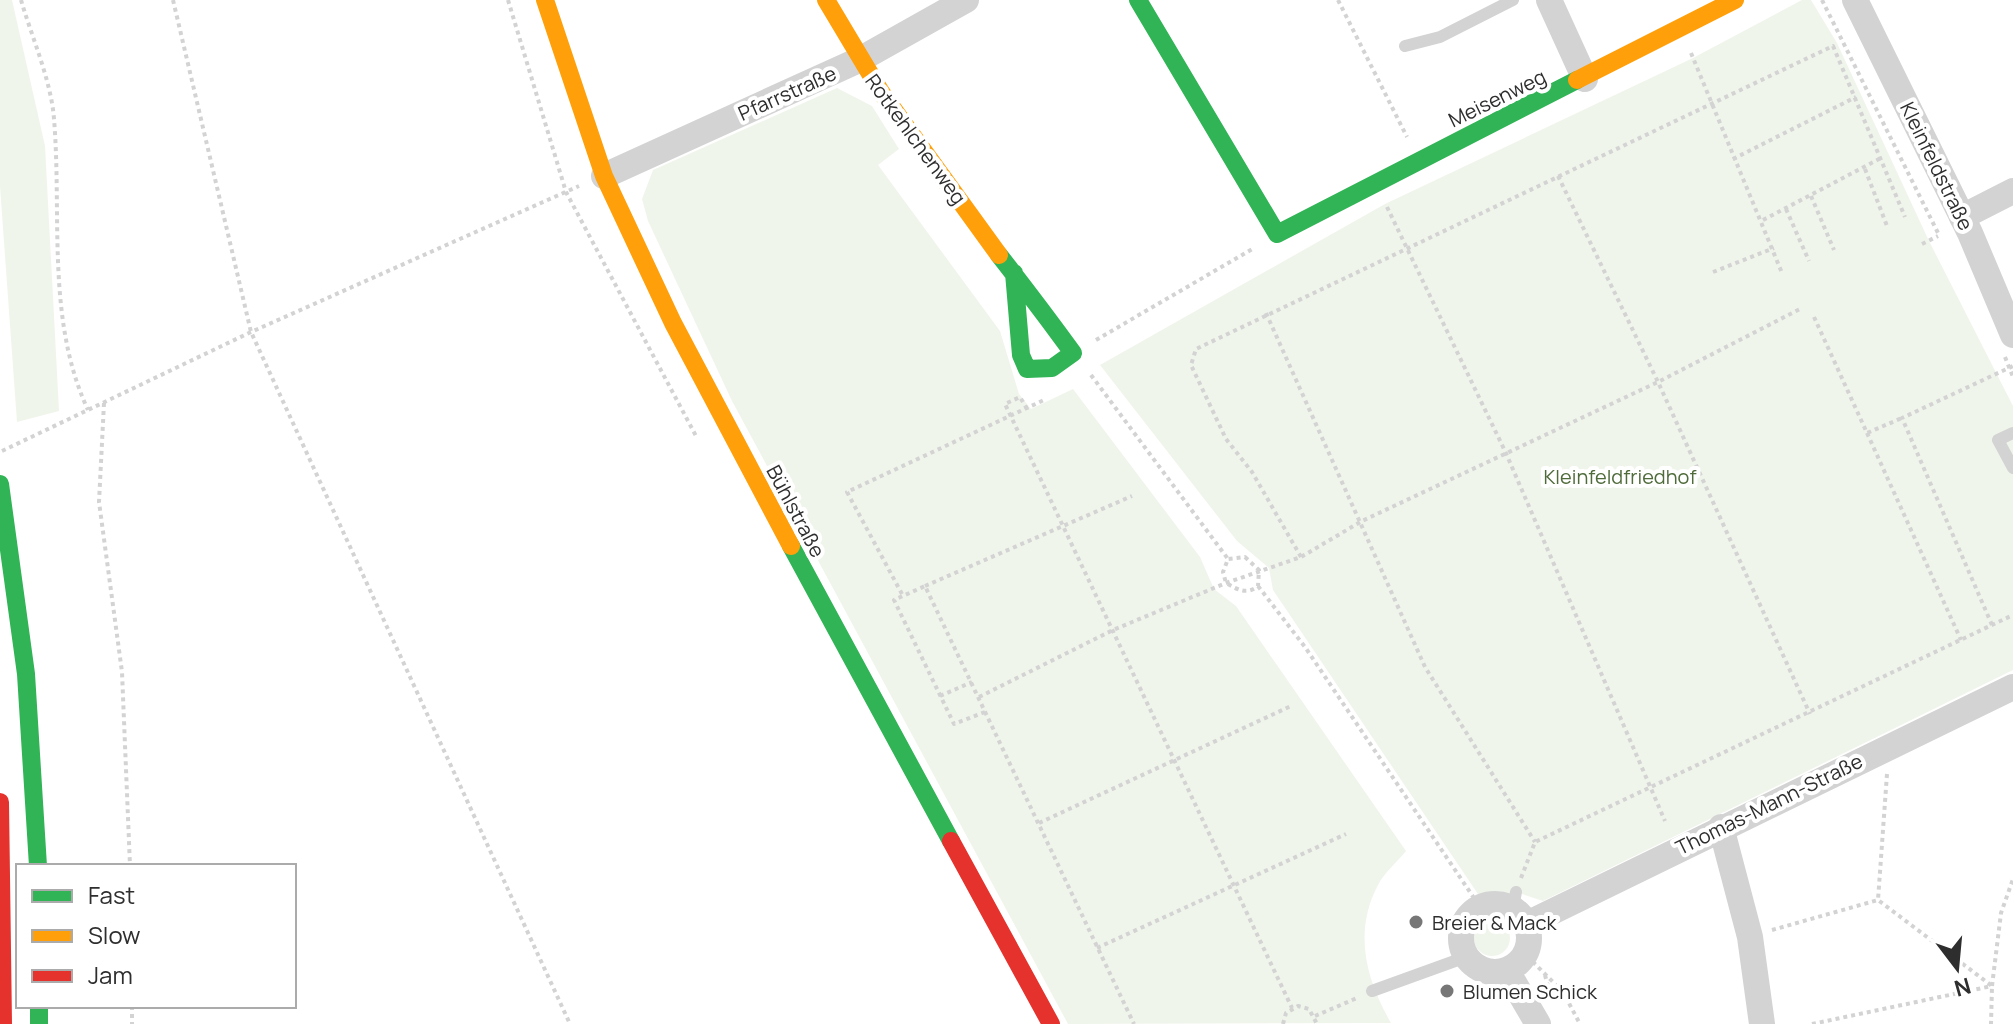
<svg xmlns="http://www.w3.org/2000/svg" width="2013" height="1024" viewBox="0 0 2013 1024" font-family="Manrope,sans-serif">
  <style>
    .green { fill: #f0f5eb }
    .lines { fill: none; stroke-linecap: round; stroke-linejoin: round }
    .path { stroke: #d3d3d3; stroke-width: 4; stroke-dasharray: 4 4; stroke-linecap: butt }
    .lane { stroke: #d3d3d3; stroke-width: 12 }
    .street { stroke: #d3d3d3; stroke-width: 26 }
    .fast { stroke: #30b455; stroke-width: 18 }
    .slow { stroke: #ff9f0a; stroke-width: 18 }
    .jam { stroke: #e5322d; stroke-width: 18 }
    .poi-dot { fill: #777; stroke: #fff; stroke-width: 3 }
    .labels { text-anchor: middle; dominant-baseline: central; stroke-width: 8; stroke-linejoin: round; paint-order: stroke }
    .street-label { font-size: 20px; fill: #2e2e2e; stroke: #fff }
    .park-label { font-size: 20px; fill: #4f6b3a; stroke: #fff }
    .poi-label { font-size: 20px; fill: #2e2e2e; stroke: #fff; text-anchor: start }
  </style>
  <rect width="100%" height="100%" fill="#fff"/>
  <!-- green -->
  <g class="green">
    <path d="M0 0H12L45 146 59 411 17 422 0 186Z"/>
    <path d="M1802 0H1811L1837 43 1929 241 2013 406V670L1543 901 1516 892 1482 900 1273 590 1269 568 1237 541 1100 365 1385 204 1693 58Z"/>
    <path d="M837 88 872 106 899 149 878 165 1000 331 1019 394 1031 409 1073 389 1200 557 1214 589 1236 606 1406 851C1397 862 1384 873 1378 885 1353 932 1366 980 1391 1023L1068 1024 732 401 648 221 642 199 653 170Z"/>
    <circle cx="1492" cy="938" r="18"/>
  </g>
  <g class="lines">
    <!-- path -->
    <g class="path">
      <path d="M21 0C32 38 51 80 54 119 62 216 46 320 88 410"/>
      <path d="M173 0 251 332 570 1024"/>
      <path d="M508 0 566 192 696 436"/>
      <path d="M1338 0 1407 137"/>
      <path d="M1822 0 1939 235"/>
      <path d="M1691 53 1782 273"/>
      <path d="M1733 159 1856 97"/>
      <path d="M1865 169 1887 226"/>
      <path d="M1558 176 1658 382 1810 714"/>
      <path d="M1811 196 1834 250"/>
      <path d="M1387 207 1505 451 1665 821"/>
      <path d="M1786 209 1809 261"/>
      <path d="M1763 220 1881 158"/>
      <path d="M1922 244 1938 236"/>
      <path d="M1713 272 1774 248"/>
      <path d="M1266 313 1425 667 1535 842"/>
      <path d="M1814 317 1867 433 1902 418"/>
      <path d="M1096 340 1254 248"/>
      <path d="M2005 357 2013 377"/>
      <path d="M1091 375 1228 559"/>
      <path d="M104 403 99 502 122 672 130 866"/>
      <path d="M1027 409 1020 397 1005 404 1292 1008"/>
      <path d="M1867 433 1961 640"/>
      <path d="M2 451 251 332 579 186"/>
      <path d="M1245 557 1259 570 1258 586C1247 595 1238 590 1226 583L1223 572 1228 559Z"/>
      <path d="M1301 557 1252 472 1226 439 1191 365 1196 349 1833 46 1905 217"/>
      <path d="M925 586 1132 496"/>
      <path d="M1258 586 1305 647 1480 907"/>
      <path d="M902 594 847 492 1044 400"/>
      <path d="M1992 625 1902 418 2013 366"/>
      <path d="M940 696 972 682"/>
      <path d="M979 697 1113 630 1226 583 1301 557 1362 521 1658 382 1800 309"/>
      <path d="M985 712 954 724 894 600 925 586 1134 1024"/>
      <path d="M1887 774 1878 900 1992 986 1991 1024"/>
      <path d="M1039 823 1291 706"/>
      <path d="M1521 878 1535 842 2013 615"/>
      <path d="M1772 930 1878 900"/>
      <path d="M1097 948 1346 834"/>
      <path d="M1527 956 1563 992 1580 1024"/>
      <path d="M1545 975 1550 994"/>
      <path d="M132 1006V1024"/>
      <path d="M1315 1016 1357 998"/>
      <path d="M1283 1024 1286 1013 1298 1006 1309 1009 1317 1024"/>
      <path d="M1812 1024 1992 986 2001 913 2013 879"/>
    </g>
    <!-- lane -->
    <g class="lane">
      <path d="M1405 46 1440 37 1513 0"/>
      <path d="M2013 433 1998 440 2013 468"/>
      <path d="M1513 908 1516 892"/>
      <path d="M1372 991 1466 957"/>
    </g>
    <!-- street -->
    <g class="street">
      <path d="M1549 0 1585 79"/>
      <path d="M1855 0 1970 233 2013 335"/>
      <path d="M604 176 859 60 966 0"/>
      <path d="M1962 217 2013 191"/>
      <path d="M1721 827 1750 937 1762 1024"/>
      <circle cx="1495" cy="938" r="34"/>
      <path d="M1527 924 2013 687"/>
      <path d="M1507 971 1538 1024"/>
    </g>
    <!-- fast -->
    <g class="fast">
      <path d="M1138 0 1277 234 1577 80"/>
      <path d="M999 255C1024 287 1049 320 1073 353L1052 368 1027 369 1021 355 1014 273"/>
      <path d="M0 484 26 674 38 866"/>
      <path d="M791 546 951 841"/>
      <path d="M39 1006V1024"/>
    </g>
    <!-- slow -->
    <g class="slow">
      <path d="M545 0 604 176 673 323 791 546"/>
      <path d="M826 0 881 92 999 255"/>
      <path d="M1577 80 1735 0"/>
    </g>
    <!-- jam -->
    <g class="jam">
      <path d="M0 802 3 1024"/>
      <path d="M951 841 1051 1024"/>
    </g>
  </g>
  <!-- markers -->
  <g class="poi-dot">
    <circle cx="1416" cy="922" r="8"/>
    <circle cx="1447" cy="991" r="8"/>
  </g>
  <g class="labels">
    <!-- street labels -->
    <g class="street-label">
      <text transform="translate(787 93) rotate(-24)">Pfarrstraße</text>
      <text transform="translate(1497 98) rotate(-26)">Meisenweg</text>
      <text transform="translate(916 139) rotate(54)">Rotkehlchenweg</text>
      <text transform="translate(1937 166) rotate(64)">Kleinfeldstraße</text>
      <text transform="translate(796 511) rotate(62)">Bühlstraße</text>
      <text transform="translate(1769 804) rotate(-26)">Thomas-Mann-Straße</text>
    </g>
    <!-- park labels -->
    <g class="park-label">
      <text x="1620" y="476">Kleinfeldfriedhof</text>
    </g>
    <!-- poi labels -->
    <g class="poi-label">
      <text x="1432" y="922">Breier &amp; Mack</text>
      <text x="1463" y="991">Blumen Schick</text>
    </g>
  </g>
  <!-- legend -->
  <rect x="16" y="864" width="280" height="144" fill="#ffffff" stroke="#ababab" stroke-width="2"/>
  <rect x="32" y="890" width="40" height="12" fill="#30b455" stroke="#ababab" stroke-width="2"/>
  <text x="88" y="904" font-size="24" fill="#2e2e2e">Fast</text>
  <rect x="32" y="930" width="40" height="12" fill="#ff9f0a" stroke="#ababab" stroke-width="2"/>
  <text x="88" y="944" font-size="24" fill="#2e2e2e">Slow</text>
  <rect x="32" y="970" width="40" height="12" fill="#e5322d" stroke="#ababab" stroke-width="2"/>
  <text x="88" y="984" font-size="24" fill="#2e2e2e">Jam</text>
  <!-- north arrow -->
  <g transform="translate(1957 968) rotate(164)" stroke="#ffffff" stroke-width="6" paint-order="stroke">
  <path d="M0-6L14 30L0 20L-14 30Z" fill="#2e2e2e"/>
  <text y="-12" font-size="22" font-weight="bold" text-anchor="middle" fill="#2e2e2e">N</text>
  </g>
</svg>
